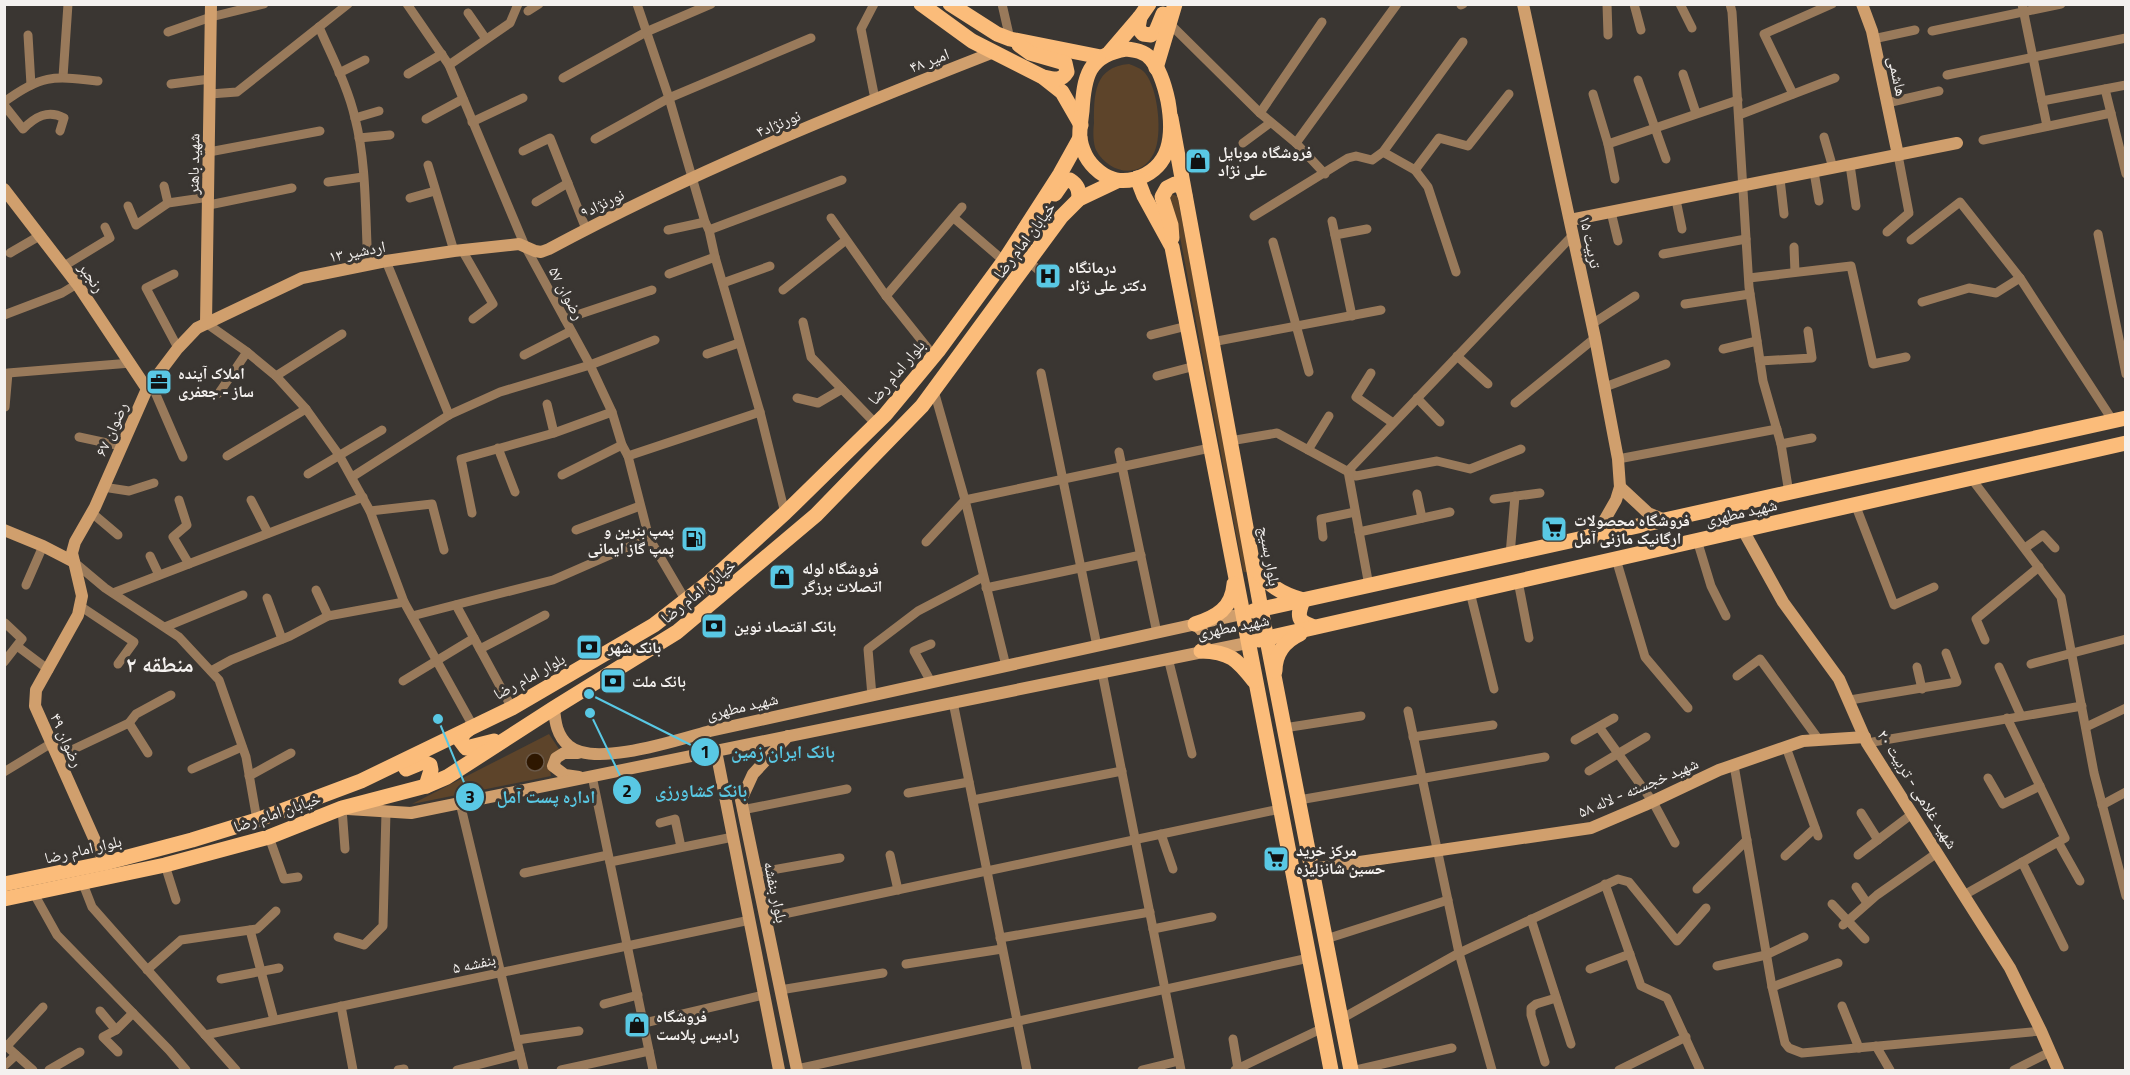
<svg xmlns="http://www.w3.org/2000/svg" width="2130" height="1075" viewBox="0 0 2130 1075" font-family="'Titillium Web','Noto Naskh Arabic',sans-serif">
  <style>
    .green { fill: #5d442a }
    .water { fill: #2e1700; stroke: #695848; stroke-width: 1.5 }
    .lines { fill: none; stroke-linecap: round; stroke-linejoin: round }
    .street { stroke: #997a5b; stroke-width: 9 }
    .secondary { stroke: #d09f6d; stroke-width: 12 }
    .primary { stroke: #fbbc7a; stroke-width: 15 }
    .labels { text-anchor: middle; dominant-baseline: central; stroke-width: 6; stroke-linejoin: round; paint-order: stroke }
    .street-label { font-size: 16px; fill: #f4f1ef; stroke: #3a3632 }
    .poi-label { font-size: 16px; font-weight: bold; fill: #f4f1ef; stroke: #3a3632; text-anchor: start }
    .district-label { font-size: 22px; font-weight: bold; fill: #f4f1ef; stroke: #3a3632 }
    .leader { fill: none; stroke: #59c8e4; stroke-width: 2 }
    .callout-dot { fill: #59c8e4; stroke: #3a3632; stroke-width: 2 }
    .mark-label { font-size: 18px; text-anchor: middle; font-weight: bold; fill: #111 }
    .callout-label { font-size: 18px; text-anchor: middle; font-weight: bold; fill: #59c8e4; stroke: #3a3632; stroke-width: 6; stroke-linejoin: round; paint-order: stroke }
  </style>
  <rect width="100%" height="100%" fill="#3a3632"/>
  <!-- green -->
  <g class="green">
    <path d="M1129 64C1134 66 1141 68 1145 73 1158 88 1163 135 1154 153 1141 180 1109 174 1096 150 1093 143 1093 131 1094 123 1094 94 1094 67 1129 64Z"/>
    <path d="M1171 194 1177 196 1178 199 1249 572H1244L1243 570 1178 226 1168 200Z"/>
    <path d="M549 734 561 752 549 765 551 776 412 804Z"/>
  </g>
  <!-- water -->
  <circle class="water" cx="535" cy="762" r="9"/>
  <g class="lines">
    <!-- street -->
    <g class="street">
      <path d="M407 4 449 65 525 246 590 365 612 412 622 445 628 456 649 538 686 601"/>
      <path d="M637 4 669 98 705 222 709 230 715 257 760 412 785 513"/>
      <path d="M874 4 861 29 875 99"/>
      <path d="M1002 4 1010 39"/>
      <path d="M1607 4 1608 35"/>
      <path d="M1634 4 1641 30"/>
      <path d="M1680 4 1692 28"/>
      <path d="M1730 4 1732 12 1749 287 1763 381 1781 444 1789 493"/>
      <path d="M2022 4 2047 126"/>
      <path d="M1461 5 1463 4"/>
      <path d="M528 11 539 4"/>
      <path d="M468 13 486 39"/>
      <path d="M1169 23 1260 113 1296 143 1325 174"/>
      <path d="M319 27C332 57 348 87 355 118 367 165 365 217 368 265"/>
      <path d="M1932 31 2061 4"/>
      <path d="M168 32 211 17 264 4"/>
      <path d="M28 35 31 85"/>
      <path d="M1873 39 1915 30"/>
      <path d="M449 65 510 23 518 4"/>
      <path d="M339 73 365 60"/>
      <path d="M408 74 442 54"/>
      <path d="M1683 74 1696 113"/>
      <path d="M1947 75 2126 38"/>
      <path d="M63 77 68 4"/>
      <path d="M563 78 646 32 711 4"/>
      <path d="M1638 80 1666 159"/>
      <path d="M171 84 210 79"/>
      <path d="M2105 89 2126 174"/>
      <path d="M210 94 237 92 348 4"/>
      <path d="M1593 94 1608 144 1615 179"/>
      <path d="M1793 94 1764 34 1832 4"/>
      <path d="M2042 101 2126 85"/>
      <path d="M4 102C42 74 53 76 98 81"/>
      <path d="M1887 103 1939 91"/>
      <path d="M4 105 23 129C35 117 48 109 64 118L60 131"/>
      <path d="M1260 113 1322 22"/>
      <path d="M1739 115 1835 78"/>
      <path d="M355 118 379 111"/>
      <path d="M426 119 463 99"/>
      <path d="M472 122 523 98"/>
      <path d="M1824 137 1833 168"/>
      <path d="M359 138 390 135"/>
      <path d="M595 139 669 98 811 38"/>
      <path d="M1983 140 2111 113"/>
      <path d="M1243 143 1270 123"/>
      <path d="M1296 143 1397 4"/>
      <path d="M1608 144 1738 100"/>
      <path d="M523 151 550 138 586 229"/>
      <path d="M209 152 320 131"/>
      <path d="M1383 152 1415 170 1439 138 1468 146 1509 94"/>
      <path d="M428 165 454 251"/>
      <path d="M1850 165 1856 206"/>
      <path d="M1415 170 1428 187 1456 272"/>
      <path d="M1814 172 1819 201"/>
      <path d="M1780 179 1784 214"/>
      <path d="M328 182 363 177"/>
      <path d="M164 186 168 203"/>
      <path d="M410 198 435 191"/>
      <path d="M1676 200 1682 229"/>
      <path d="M536 202 568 183"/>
      <path d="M209 205 292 188"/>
      <path d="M128 206 136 225 168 203 209 197"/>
      <path d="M1611 212 1618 241"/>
      <path d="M1254 216 1348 158 1356 156 1372 160 1383 152 1463 42"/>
      <path d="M831 218 886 296 934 356"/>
      <path d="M954 218 1004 261"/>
      <path d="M1332 221 1352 316"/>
      <path d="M668 230 705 222"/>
      <path d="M709 230 842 180"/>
      <path d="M1887 232 1909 213 1898 155"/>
      <path d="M2098 234 2126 374"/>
      <path d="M1335 235 1367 229"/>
      <path d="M1911 240 1960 202 2020 278"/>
      <path d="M1273 242 1309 372"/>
      <path d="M1794 247 1795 272"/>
      <path d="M462 250 493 304 473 319"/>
      <path d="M10 253 41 235"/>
      <path d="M1663 254 1746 239"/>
      <path d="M386 261 449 415"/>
      <path d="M1029 262 1042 273"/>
      <path d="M64 266 110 238 105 227"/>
      <path d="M174 274 146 288 178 348"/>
      <path d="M669 274 715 257"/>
      <path d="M1749 278 1851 266 1873 364 1906 357"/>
      <path d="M723 283 770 266"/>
      <path d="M783 290 846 240"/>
      <path d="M886 296 962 207"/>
      <path d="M1922 302 1969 288 1996 293 2020 278 2113 421"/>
      <path d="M1685 304 1750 294"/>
      <path d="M4 315 62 293 77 284"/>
      <path d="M565 319 652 290"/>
      <path d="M803 322 811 357 876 424"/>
      <path d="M206 323 247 352 276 376 306 409 339 455 370 511 404 602 473 726"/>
      <path d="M1592 324 1635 296"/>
      <path d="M1151 335 1187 326"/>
      <path d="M1212 342 1381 310"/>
      <path d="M1723 349 1757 341"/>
      <path d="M707 354 739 343"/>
      <path d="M524 355 571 331"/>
      <path d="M1457 356 1488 384"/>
      <path d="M1760 361 1812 358 1808 331"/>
      <path d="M1041 373 1097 646"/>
      <path d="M1371 373 1356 397 1393 423"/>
      <path d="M276 376 342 334"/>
      <path d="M1157 376 1195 366"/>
      <path d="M151 383 183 457"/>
      <path d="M1605 387 1666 364"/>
      <path d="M934 391 965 500 1006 666"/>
      <path d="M219 393 247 352"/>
      <path d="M797 398 818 403 842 389"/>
      <path d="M1417 398 1440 422"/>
      <path d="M1515 403 1595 338"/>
      <path d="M547 404 554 433"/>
      <path d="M5 407 8 373 131 363"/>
      <path d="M79 437 121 446"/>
      <path d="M1230 441 1277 433 1356 476 1437 461 1470 469 1521 449"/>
      <path d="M1781 444 1812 438"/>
      <path d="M498 448 515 492"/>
      <path d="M1308 450 1329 416"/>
      <path d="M1119 452 1157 633"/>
      <path d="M227 456 306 409"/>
      <path d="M628 456 760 412"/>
      <path d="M1618 459 1777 429"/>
      <path d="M308 474 382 430"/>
      <path d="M562 475 622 445"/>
      <path d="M352 477 449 415 500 392 590 365 655 340"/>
      <path d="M1971 478 2061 597 2094 773 2126 896"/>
      <path d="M103 487 129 491 154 483"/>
      <path d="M1417 494 1422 518"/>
      <path d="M1494 499 1540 493"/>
      <path d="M179 500 187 525 173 537 189 564"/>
      <path d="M251 500 268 533"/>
      <path d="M1855 504 1894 605 1934 587"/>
      <path d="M370 511 432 504 444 550"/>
      <path d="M92 513 118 535"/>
      <path d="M472 513 461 459 554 433 612 412"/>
      <path d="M576 530 640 506"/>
      <path d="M1359 532 1450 512"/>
      <path d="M1323 537 1321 519 1355 512"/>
      <path d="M1697 540 1711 586 1726 616"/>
      <path d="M926 542 965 500 1210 448"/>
      <path d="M2025 548 2043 535 2055 548"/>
      <path d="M1510 555 1515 496"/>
      <path d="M150 556 159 575"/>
      <path d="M1616 559 1645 657 1688 708"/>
      <path d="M74 562 105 588 179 637 219 680 246 757 257 820"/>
      <path d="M1518 581 1529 638"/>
      <path d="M26 585 43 546"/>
      <path d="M1369 586 1348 471 1573 235"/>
      <path d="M986 588 1141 555"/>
      <path d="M316 590 328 616"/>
      <path d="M1470 592 1494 689"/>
      <path d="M113 593 363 497"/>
      <path d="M267 598 282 639"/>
      <path d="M456 605 512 708"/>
      <path d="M80 606 134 642 118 664"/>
      <path d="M412 616 553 580 649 538"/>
      <path d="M165 627 243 595"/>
      <path d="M1985 640 1976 619 2039 567"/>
      <path d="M931 644 914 651 931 682"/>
      <path d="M17 646 49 670"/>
      <path d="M480 649 545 615"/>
      <path d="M1168 658 1192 754"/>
      <path d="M4 662 22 639 5 623"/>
      <path d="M2031 664 2126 639"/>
      <path d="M1917 667 1922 689"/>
      <path d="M1999 667 2021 716"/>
      <path d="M211 671 231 660 290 636 328 616 404 602"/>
      <path d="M1102 672 1181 1070"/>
      <path d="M1737 676 1760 659 1819 740"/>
      <path d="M403 681 474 638"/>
      <path d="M872 696 868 649 918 611 983 577"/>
      <path d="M1850 700 1957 682 1946 653"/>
      <path d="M953 702 1027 1070"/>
      <path d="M1408 711 1459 953 1492 1070"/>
      <path d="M129 723 148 753"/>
      <path d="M1599 727 1653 802 1675 843"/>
      <path d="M2086 727 2126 708"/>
      <path d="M1284 728 1361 716"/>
      <path d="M1413 737 1493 725"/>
      <path d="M1575 740 1614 718"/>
      <path d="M1867 743 2082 706"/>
      <path d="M1786 747 1818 836"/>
      <path d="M57 757 129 723 136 714 171 695"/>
      <path d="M1734 765 1772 987 1785 1043 1789 1048 1802 1053 2041 1031"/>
      <path d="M192 769 242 747"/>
      <path d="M1589 771 1646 737"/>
      <path d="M4 772 50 744"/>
      <path d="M249 776 291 753"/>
      <path d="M592 776 653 1070"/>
      <path d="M1988 778 2003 804 2040 786"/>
      <path d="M908 793 969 782"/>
      <path d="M973 800 1122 771"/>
      <path d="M1299 800 1545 757"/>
      <path d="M460 803 524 1070"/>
      <path d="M2102 805 2126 792"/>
      <path d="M342 808 345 849"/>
      <path d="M742 810 847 789"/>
      <path d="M1861 813 1878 840"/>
      <path d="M660 823 675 819 681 847"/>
      <path d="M1161 834 1173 869"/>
      <path d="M269 837 284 879 298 877"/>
      <path d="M2058 842 2080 881"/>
      <path d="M890 855 898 890"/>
      <path d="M1858 855 1912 814"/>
      <path d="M1785 856 1815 828"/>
      <path d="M610 862 733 837"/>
      <path d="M2022 862 2064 947"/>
      <path d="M165 865 176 900"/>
      <path d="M524 873 608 855"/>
      <path d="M755 873 840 858"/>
      <path d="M83 884 92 907 236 1070"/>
      <path d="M1605 884 1641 986 1667 998 1700 1070"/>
      <path d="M1856 887 1867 903"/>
      <path d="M1697 889 1747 840"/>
      <path d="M33 892 57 935 169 1050 186 1070"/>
      <path d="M1964 895 2065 838 2007 718"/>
      <path d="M1832 904 1865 939"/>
      <path d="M765 918 1280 809"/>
      <path d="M1531 919 1571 1044"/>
      <path d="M1843 925 1877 895 1937 853"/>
      <path d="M1153 929 1212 917"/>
      <path d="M250 930 274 1020"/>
      <path d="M338 937 364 945 383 926 386 812"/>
      <path d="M1000 938 1150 912"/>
      <path d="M1326 939 1448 900"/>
      <path d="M906 964 1002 949"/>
      <path d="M1717 966 1766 955 1804 937"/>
      <path d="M1590 969 1630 954"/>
      <path d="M147 970 181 940 257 929 276 911"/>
      <path d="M221 979 279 968"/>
      <path d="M1772 987 1838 963"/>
      <path d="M780 990 883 973"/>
      <path d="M604 1004 638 995"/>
      <path d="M341 1006 353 1070"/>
      <path d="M1842 1006 1859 1048"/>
      <path d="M100 1011 116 1030 103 1037 118 1052"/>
      <path d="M1341 1019 1459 953 1618 879 1629 882 1677 941 1706 908"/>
      <path d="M644 1023 764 995"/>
      <path d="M116 1030 133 1013"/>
      <path d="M205 1035 750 920"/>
      <path d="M1233 1039 1238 1069"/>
      <path d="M517 1040 579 1031"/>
      <path d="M4 1044 33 1070"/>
      <path d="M7 1046 43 1007"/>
      <path d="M1876 1046 1890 1070"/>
      <path d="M1545 1062 1531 1015V1008L1536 1004 1556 998"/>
      <path d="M4 1066 16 1055"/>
      <path d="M797 1069 1309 958"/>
      <path d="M49 1070 80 1052"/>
      <path d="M398 1070 404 1069"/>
      <path d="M457 1070 520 1054"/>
      <path d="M561 1070 649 1051"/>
      <path d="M1142 1070 1179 1061"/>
      <path d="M1235 1070 1323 1028"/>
      <path d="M1356 1070 1452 1048"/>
      <path d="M1619 1070 1686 1037"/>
      <path d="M2014 1070 2050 1052"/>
    </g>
    <!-- secondary -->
    <g class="secondary">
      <path d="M1523 4 1595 338 1618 459 1620 487 1616 500 1604 521 1587 537"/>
      <path d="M1862 4 1872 31 1898 155"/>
      <path d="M4 189 77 284 147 389"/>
      <path d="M1570 220 1957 143"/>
      <path d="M206 323 211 4"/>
      <path d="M1620 487 1648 513 1665 520"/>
      <path d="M4 530 43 546 74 562"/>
      <path d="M1743 530 1783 602 1839 679 1867 743 2010 968 2041 1031 2058 1070"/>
      <path d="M1195 624C1206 633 1208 639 1201 651"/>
      <path d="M554 708C555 722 557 736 569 746 594 768 680 739 710 731L1242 614"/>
      <path d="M788 736 753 774 741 800 797 1070"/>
      <path d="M716 751 779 1070"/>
      <path d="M578 753H564L556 758 553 766 565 775 579 777"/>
      <path d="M348 809 411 813 1247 643"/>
      <path d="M105 863 35 706 36 690 78 615 82 596 72 553 75 542 95 507 147 389 178 348 197 328 302 278 386 261 454 251 519 244 535 251 541 252 549 249C692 172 843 111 994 52"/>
      <path d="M1312 869 1591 828 1645 805 1719 770 1803 741 1865 737"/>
    </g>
    <!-- primary -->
    <g class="primary">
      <path d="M921 4 972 41 1043 77 1062 92 1081 125"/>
      <path d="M950 4 997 34 1010 39 1101 57"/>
      <path d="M1140 17 1138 28 1143 34 1151 35 1156 31 1163 14"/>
      <path d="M1019 45 1030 53 1065 63 1067 72C1061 82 1053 79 1043 77"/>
      <path d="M1126 49C1135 50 1144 51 1151 59 1160 70 1165 87 1168 101 1174 134 1172 168 1135 179 1123 182 1115 181 1104 175 1090 166 1083 155 1080 139 1079 130 1081 120 1082 111 1084 77 1088 55 1126 49Z"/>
      <path d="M1110 52 1140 17 1149 4"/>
      <path d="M1156 68 1175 4"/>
      <path d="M1171 118 1261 609 1351 1070"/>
      <path d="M1137 178 1144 196 1172 247 1331 1070"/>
      <path d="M1055 194 1064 181 1070 180C1078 185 1079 190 1079 199"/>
      <path d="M1172 238 1171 225 1162 197 1167 188 1175 184 1182 187 1185 196"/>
      <path d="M1254 568C1271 586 1279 593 1303 600 1297 617 1297 621 1314 627"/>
      <path d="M1253 611 2126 418"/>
      <path d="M1195 624C1217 617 1232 608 1234 584"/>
      <path d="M1259 640 2126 443"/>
      <path d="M1201 651C1230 652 1237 659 1254 681"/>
      <path d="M1275 671C1275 654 1285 641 1300 634"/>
      <path d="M469 729 464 733 460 740 466 748 494 741"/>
      <path d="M406 769 423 762 430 765 431 770 426 786"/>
      <path d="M4 884 105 863 192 840 257 820 361 781 512 708 654 625 708 583 785 513 885 415 938 351 1004 261 1060 174 1080 138"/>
      <path d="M4 899 165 865 269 837 342 808 426 786 447 777 554 708 677 632 816 515 922 406 1061 217 1079 199 1117 181"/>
    </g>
  </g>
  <!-- icons -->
  <defs>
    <g id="shop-square" transform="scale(1.35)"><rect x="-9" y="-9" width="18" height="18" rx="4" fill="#59c8e4" stroke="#3a3632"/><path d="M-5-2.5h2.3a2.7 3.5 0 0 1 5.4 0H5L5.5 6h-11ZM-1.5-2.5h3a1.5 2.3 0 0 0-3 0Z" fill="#111"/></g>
    <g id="hospital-square" transform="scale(1.35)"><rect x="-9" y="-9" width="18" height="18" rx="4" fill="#59c8e4" stroke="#3a3632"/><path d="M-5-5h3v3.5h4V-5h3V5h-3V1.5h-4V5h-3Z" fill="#111"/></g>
    <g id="office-square" transform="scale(1.35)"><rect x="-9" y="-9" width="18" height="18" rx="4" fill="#59c8e4" stroke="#3a3632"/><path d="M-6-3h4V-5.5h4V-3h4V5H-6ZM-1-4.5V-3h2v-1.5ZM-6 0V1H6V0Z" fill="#111"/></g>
    <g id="supermarket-square" transform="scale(1.35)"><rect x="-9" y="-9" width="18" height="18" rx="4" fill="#59c8e4" stroke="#3a3632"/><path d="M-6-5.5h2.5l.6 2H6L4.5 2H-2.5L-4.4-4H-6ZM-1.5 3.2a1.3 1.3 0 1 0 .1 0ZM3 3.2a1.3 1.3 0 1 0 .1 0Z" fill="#111"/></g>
    <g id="fuel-square" transform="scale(1.35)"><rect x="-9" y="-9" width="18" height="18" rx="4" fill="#59c8e4" stroke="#3a3632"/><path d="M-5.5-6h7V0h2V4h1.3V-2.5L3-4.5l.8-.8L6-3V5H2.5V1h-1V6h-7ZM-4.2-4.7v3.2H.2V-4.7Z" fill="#111"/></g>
    <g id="bank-square" transform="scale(1.35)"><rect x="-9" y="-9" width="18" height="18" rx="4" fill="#59c8e4" stroke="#3a3632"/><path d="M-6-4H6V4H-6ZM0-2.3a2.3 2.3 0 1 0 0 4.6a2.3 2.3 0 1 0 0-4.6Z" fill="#111"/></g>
  </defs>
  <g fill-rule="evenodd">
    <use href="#shop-square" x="1198" y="161"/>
    <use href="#hospital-square" x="1048" y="276"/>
    <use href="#office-square" x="159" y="382"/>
    <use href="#supermarket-square" x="1554" y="529"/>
    <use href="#fuel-square" x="694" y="539"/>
    <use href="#shop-square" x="782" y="577"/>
    <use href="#bank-square" x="714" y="626"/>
    <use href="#bank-square" x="589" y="647"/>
    <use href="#bank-square" x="613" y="681"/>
    <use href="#supermarket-square" x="1276" y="859"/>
    <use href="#shop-square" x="637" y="1025"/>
  </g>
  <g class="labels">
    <!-- street labels -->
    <g class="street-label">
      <text transform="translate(929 60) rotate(-21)">امیر ۴۸</text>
      <text transform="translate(1898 76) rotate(78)">هاشمی</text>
      <text transform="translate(778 123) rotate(-23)">نورنژاد۴</text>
      <text transform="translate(193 164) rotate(-89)">شهید باهنر</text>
      <text transform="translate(602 203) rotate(-26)">نورنژاد۹</text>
      <text transform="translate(1024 240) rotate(-53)">خیابان امام رضا</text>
      <text transform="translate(1591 242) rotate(78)">تربیت ۱۵</text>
      <text transform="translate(357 251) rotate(-11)">اردشیر ۱۳</text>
      <text transform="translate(92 277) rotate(55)">رنجبر</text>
      <text transform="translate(567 293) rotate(62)">رضوان ۵۷</text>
      <text transform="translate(896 372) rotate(-50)">بلوار امام رضا</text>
      <text transform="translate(111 429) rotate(-66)">رضوان ۶۷</text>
      <text transform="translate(1741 512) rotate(-13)">شهید مطهری</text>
      <text transform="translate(1270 556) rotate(80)">بلوار بسیج</text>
      <text transform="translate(698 591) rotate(-39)">خیابان امام رضا</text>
      <text transform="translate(1233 626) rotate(-11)">شهید مطهری</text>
      <text transform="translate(529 676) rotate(-29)">بلوار امام رضا</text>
      <text transform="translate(742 706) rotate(-13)">شهید مطهری</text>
      <text transform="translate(67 740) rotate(66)">رضوان ۴۹</text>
      <text transform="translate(1638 787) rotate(-23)">شهید خجسته - لاله ۵۸</text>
      <text transform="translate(1918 789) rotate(58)">شهید غلامی - تربیت ۲۰</text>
      <text transform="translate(277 812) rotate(-19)">خیابان امام رضا</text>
      <text transform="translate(83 849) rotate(-13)">بلوار امام رضا</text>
      <text transform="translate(776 892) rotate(78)">بلوار بنفشه</text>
      <text transform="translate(474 963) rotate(-12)">بنفشه ۵</text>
    </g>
    <!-- poi labels -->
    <g class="poi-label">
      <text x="1218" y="152">فروشگاه موبایل<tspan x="1218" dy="18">علی نژاد</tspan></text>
      <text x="1068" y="267">درمانگاه<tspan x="1068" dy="18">دکتر علی نژاد</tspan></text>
      <text x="178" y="373">املاک آینده<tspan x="178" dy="18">ساز - جعفری</tspan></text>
      <text x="1574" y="520">فروشگاه محصولات<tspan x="1574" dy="18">ارگانیک مازنی آمل</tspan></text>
      <text x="674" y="530" text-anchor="end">پمپ بنرین و<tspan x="674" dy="18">پمپ گاز ایمانی</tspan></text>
      <text x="802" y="568">فروشگاه لوله<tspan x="802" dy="18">اتصلات برزگر</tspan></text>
      <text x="734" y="626">بانک اقتصاد نوین</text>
      <text x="608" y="647">بانک شهر</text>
      <text x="632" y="681">بانک ملت</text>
      <text x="1296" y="850">مرکز خرید<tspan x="1296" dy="18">حسین شانزلیزه</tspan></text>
      <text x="656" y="1016">فروشگاه<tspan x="656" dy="18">رادیس پلاست</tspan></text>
    </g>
    <!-- district labels -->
    <g class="district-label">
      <text x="160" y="664">منطقه ۲</text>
    </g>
  </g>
  <!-- callouts -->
  <path class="leader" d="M589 694L705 752M590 713L627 790M438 719L470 797"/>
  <g class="callout-dot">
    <circle cx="589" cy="694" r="6"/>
    <circle cx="590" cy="713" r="6"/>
    <circle cx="438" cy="719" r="6"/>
    <circle cx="705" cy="752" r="15"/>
    <circle cx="627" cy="790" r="15"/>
    <circle cx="470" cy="797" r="15"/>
  </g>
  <g class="mark-label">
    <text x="705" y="758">1</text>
    <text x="627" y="797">2</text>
    <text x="470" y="803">3</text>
  </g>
  <g class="callout-label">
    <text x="783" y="758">بانک ایران زمین</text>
    <text x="701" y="797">بانک کشاورزی</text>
    <text x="546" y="803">اداره پست آمل</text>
  </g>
  <!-- border -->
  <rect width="2130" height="1075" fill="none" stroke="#f4f1ef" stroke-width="12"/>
</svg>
